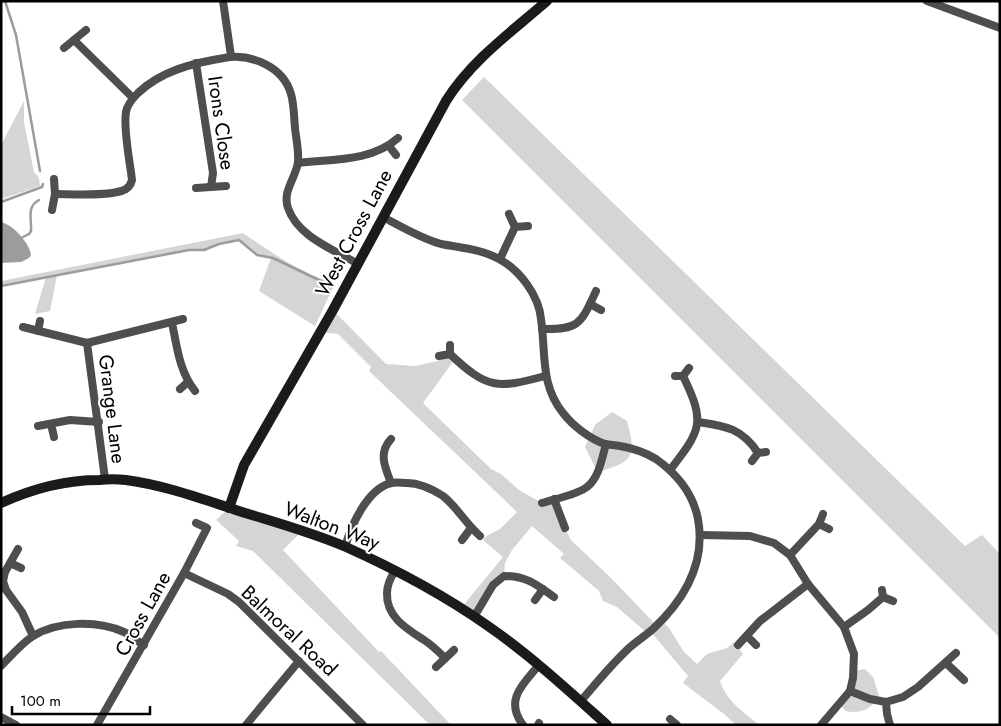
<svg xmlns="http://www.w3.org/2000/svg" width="1001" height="726" viewBox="0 0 1001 726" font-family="Jost,sans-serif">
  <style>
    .green { fill: #d5d5d5 }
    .water { fill: #9c9c9c }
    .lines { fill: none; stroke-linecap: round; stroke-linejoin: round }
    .stream { stroke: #9c9c9c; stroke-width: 2.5 }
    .street { stroke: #4e4e4e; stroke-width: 8 }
    .secondary { stroke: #1b1b1b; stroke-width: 10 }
    .labels { text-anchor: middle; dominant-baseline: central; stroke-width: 4; stroke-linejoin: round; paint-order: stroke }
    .street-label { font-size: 20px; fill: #000; stroke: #fff }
  </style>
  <rect width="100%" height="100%" fill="#fff"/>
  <!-- green -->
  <g class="green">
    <path d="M484 77 965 546 982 535 1000 554V638L462 100Z"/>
    <path d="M24 101V122L34 172 39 178 40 186 1 199V145Z"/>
    <path d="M243 233C269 251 305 276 335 283L315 326 259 291 271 258 257 255 239 240 219 244 204 250H189L57 275 50 311 35 314 46 277 1 286V281Z"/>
    <path d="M333 310 386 364 415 366 438 361 439 356 450 354 455 359 423 403 491 469 501 474 519 490 542 503 554 499 562 523 571 540 612 579 656 625 661 620 669 628 684 652 697 664 707 654 727 648 734 642 743 654 720 681C726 701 744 712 759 725H736L724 714 683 683 688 676 650 631 647 633 617 607 603 601 599 591 560 558 564 554 532 526 512 550 505 563 504 576 474 617 461 608 503 557 483 540 488 535 500 529 517 512 369 371 371 367 338 334 320 332Z"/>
    <path d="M612 412 627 421C632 442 639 459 613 467 607 469 603 471 597 471L585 447 595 425Z"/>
    <path d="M229 508 302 531 283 550 379 652 381 651 451 725H430L253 551 236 546 239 541 216 520Z"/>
    <path d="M865 669 873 677 879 696C871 710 860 714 845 711L841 705 854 671Z"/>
  </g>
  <!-- water -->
  <path class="water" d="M1 222C13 225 29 242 31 255L29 258 21 262 1 263Z"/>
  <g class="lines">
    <!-- stream -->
    <g class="stream">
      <path d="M5 1 16 35 40 171"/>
      <path d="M1 202 42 187 43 184"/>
      <path d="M21 238 29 234 31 231C32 219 26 207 39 200"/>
      <path d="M1 286 189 250H204L219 244 239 240 257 255 273 258 323 282"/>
    </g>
    <!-- street -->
    <g class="street">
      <path d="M223 1 231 56"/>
      <path d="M927 1 1000 28"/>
      <path d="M74 40 133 98"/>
      <path d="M64 48 86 30"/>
      <path d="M196 63 211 160 213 173 211 187"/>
      <path d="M389 146 396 155"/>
      <path d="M298 163C332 159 371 162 398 138"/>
      <path d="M196 188 226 186"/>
      <path d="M55 194C71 194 113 197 126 189 129 187 131 184 132 180 130 162 123 129 126 112 127 105 132 99 138 93 161 71 193 63 224 58 250 53 283 66 291 94 294 104 294 117 295 128 296 138 299 151 298 162 296 178 282 191 288 208 298 237 333 249 358 264"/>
      <path d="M52 210 55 194 54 179"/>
      <path d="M509 214 515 227 528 226"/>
      <path d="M383 217C402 227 420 238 441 244 461 248 481 249 499 259 520 270 539 296 541 319 546 353 540 385 563 413 573 426 590 439 605 444 610 445 615 445 620 446 632 448 646 453 656 459 677 474 693 493 698 519 706 563 685 599 653 629 645 636 637 641 629 648 612 664 596 683 581 701"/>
      <path d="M500 259 515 227"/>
      <path d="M590 304 601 310"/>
      <path d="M172 323C177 346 179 371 195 391"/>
      <path d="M23 327 87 343 183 319"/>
      <path d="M542 329C580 330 581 323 596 291"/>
      <path d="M38 331 40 321"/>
      <path d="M87 343 105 479"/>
      <path d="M450 354C487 389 497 389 545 376"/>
      <path d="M439 356 450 354V345"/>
      <path d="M675 376H683L689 368"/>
      <path d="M180 389 188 382"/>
      <path d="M698 422C725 426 742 428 758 453"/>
      <path d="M51 424 54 437"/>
      <path d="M38 426 70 420 99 422"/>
      <path d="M391 439C378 453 385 467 391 483"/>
      <path d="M752 461 758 453 766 452"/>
      <path d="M670 470C701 430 706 423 683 376"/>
      <path d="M554 499 565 528"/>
      <path d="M542 503C554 499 577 495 587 487 599 478 602 458 606 444"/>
      <path d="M819 524 829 529"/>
      <path d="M701 535 750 536 774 543 790 555 808 584 844 627 854 654 853 678 850 691 821 725"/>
      <path d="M462 540 471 528"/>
      <path d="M345 547C351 526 367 489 391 483 396 482 402 483 407 483 420 483 432 489 443 496 457 507 466 524 480 536"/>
      <path d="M18 549 5 572 3 581 6 590 22 612 33 636"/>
      <path d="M790 555 819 524 823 514"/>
      <path d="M10 563 21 568"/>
      <path d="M395 571C391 577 387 585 387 593 386 617 407 629 424 640 432 645 439 652 445 658"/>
      <path d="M184 573 228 594 239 602 363 725"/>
      <path d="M882 590 883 597 893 601"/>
      <path d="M535 600 543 589"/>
      <path d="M474 617 493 585 504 576C527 576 537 585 554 597"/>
      <path d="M844 627 868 610 883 597"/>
      <path d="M747 636 756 645"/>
      <path d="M738 645 760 621 808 584"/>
      <path d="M946 663 964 680"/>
      <path d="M1 666C11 656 21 644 33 636 58 621 97 620 124 632 131 635 137 641 144 645"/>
      <path d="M436 667 454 650"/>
      <path d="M850 691 870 699 886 702"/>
      <path d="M1 717 16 725"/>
      <path d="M670 719 677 725"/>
      <path d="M97 725 184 573 207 528 196 523"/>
      <path d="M246 725 299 661"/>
      <path d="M523 725C504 700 523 684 539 665"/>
      <path d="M538 725 539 723"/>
      <path d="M890 725 887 714 886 702 903 697 918 687 956 653"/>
    </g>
    <!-- secondary -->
    <g class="secondary">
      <path d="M1 503C34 488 64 480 99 480 108 479 117 479 126 480 164 485 202 499 239 511 274 522 311 532 346 547 395 569 444 595 488 626 530 655 568 690 607 725"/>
      <path d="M229 508 244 465 333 310 446 101C471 61 511 32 547 1"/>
    </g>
  </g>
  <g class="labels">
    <!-- street labels -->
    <g class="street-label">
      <text transform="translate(221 123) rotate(82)">Irons Close</text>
      <text transform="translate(354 233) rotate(-62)">West Cross Lane</text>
      <text transform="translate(112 409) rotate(83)">Grange Lane</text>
      <text transform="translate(332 526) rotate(21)">Walton Way</text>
      <text transform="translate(143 614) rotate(-61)">Cross Lane</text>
      <text transform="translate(289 631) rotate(43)">Balmoral Road</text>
    </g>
  </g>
  <!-- border -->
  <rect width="1001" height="726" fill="none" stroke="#000000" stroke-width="5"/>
  <!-- scale -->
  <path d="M12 706v8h138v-8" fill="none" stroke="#000000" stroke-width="2.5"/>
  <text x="20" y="706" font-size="15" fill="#000000" stroke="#ffffff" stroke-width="4" paint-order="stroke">100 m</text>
</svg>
